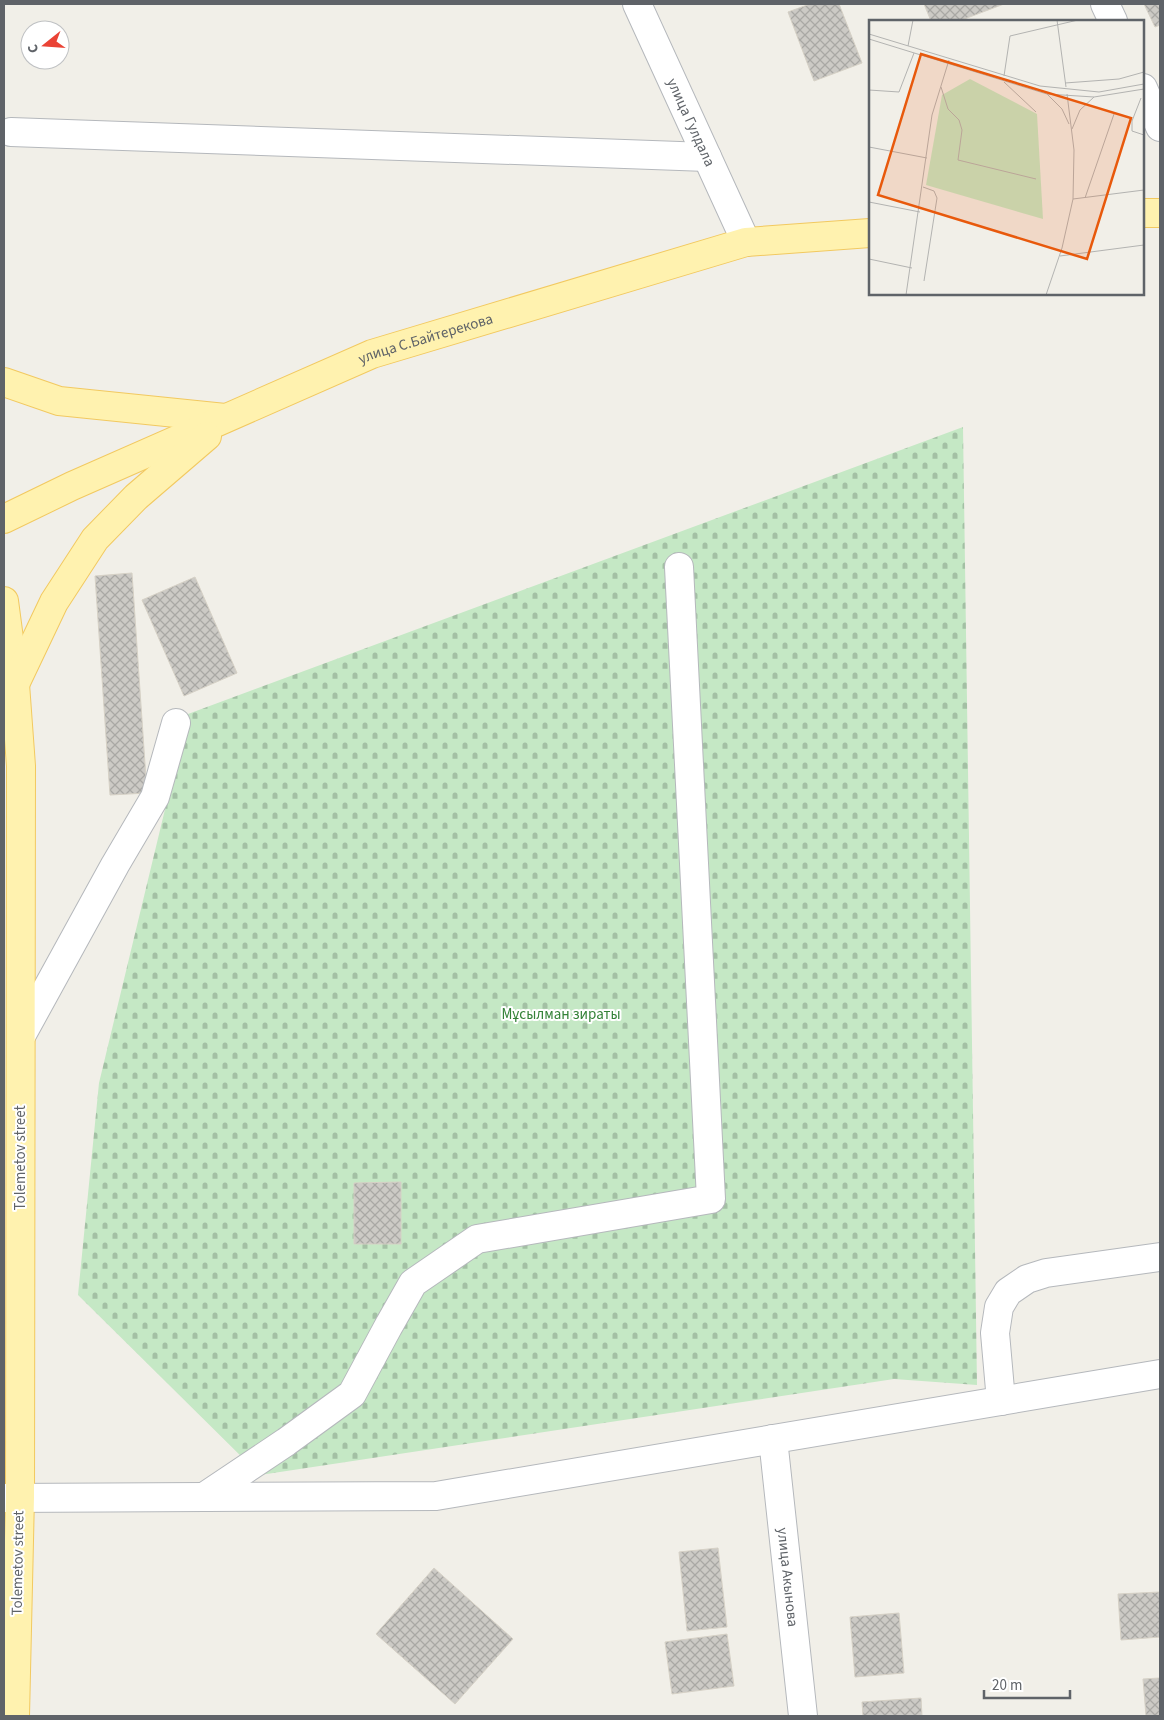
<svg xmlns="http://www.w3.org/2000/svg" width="1164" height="1720" viewBox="0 0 1164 1720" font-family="'Source Sans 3',sans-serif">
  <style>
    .cemetery { fill: url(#cemetery-stones) }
    .building { fill: url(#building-cross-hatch); stroke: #d6d1c6 }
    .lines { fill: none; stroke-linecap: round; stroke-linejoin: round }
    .minor-casing { stroke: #b5b8bc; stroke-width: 30 }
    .major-casing { stroke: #f2c960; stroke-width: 30 }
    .minor { stroke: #fff; stroke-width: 28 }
    .major { stroke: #fff2af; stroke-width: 28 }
    .labels { text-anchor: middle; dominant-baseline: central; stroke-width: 4; stroke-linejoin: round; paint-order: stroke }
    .street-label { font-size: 15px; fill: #5f6368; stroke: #fff }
    .park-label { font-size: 15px; fill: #348238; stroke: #fff }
    .inset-road { fill: none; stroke: #b3b3b1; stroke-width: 1 }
    .view { fill: #e8590c; fill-opacity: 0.15; stroke: #e8590c; stroke-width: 2.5 }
    .inset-edge { fill: none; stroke: #5f6368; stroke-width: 2.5 }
  </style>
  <defs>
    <pattern id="cemetery-stones" width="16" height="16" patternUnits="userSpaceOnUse" patternTransform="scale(1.25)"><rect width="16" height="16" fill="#c5e8c5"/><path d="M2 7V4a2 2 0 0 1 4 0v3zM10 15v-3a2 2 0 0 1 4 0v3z" fill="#a3c0a4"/></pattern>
    <pattern id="building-cross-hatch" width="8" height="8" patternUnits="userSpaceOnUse" patternTransform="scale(1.25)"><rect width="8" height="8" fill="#cccac5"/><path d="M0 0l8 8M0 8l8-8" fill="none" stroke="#a9a8a4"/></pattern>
  </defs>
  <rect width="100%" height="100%" fill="#f1efe8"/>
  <!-- cemetery -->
  <path class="cemetery" d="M963 427 977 1385 894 1379 260 1475 78 1295 99 1083 188 714Z"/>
  <!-- building -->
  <g class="building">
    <path d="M810 4H839L862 63 814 81 788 12Z"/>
    <path d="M924 4H1004L959 21H931Z"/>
    <path d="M1144 4H1160V25L1155 27Z"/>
    <path d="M132 573 147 793 110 795 95 576Z"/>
    <path d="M195 577 237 673 184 696 142 600Z"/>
    <path d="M401 1182V1244H354V1183Z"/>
    <path d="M718 1548 727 1627 687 1631 679 1552Z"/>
    <path d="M434 1568 513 1639 455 1704 376 1634Z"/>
    <path d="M1160 1592V1637L1121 1640 1118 1594Z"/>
    <path d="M899 1613 904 1673 855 1677 850 1617Z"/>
    <path d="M727 1634 734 1686 672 1694 665 1642Z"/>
    <path d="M1160 1678V1716H1146L1143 1679Z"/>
    <path d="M921 1698 922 1716H863L862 1702Z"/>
  </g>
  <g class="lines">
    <!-- minor casing -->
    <g class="minor-casing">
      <g id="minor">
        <path id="s1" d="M637 4 746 242"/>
        <path d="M1105 4 1113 21"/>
        <path d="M1143 88 1160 127"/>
        <path d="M11 132 707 157"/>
        <path d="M21 1036 115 865 155 797 176 723"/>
        <path d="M1001 1401 995 1333 999 1307 1008 1292 1027 1279 1046 1273 1160 1257"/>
        <path id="s2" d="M773 1439 803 1716"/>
        <path d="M204 1497 286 1442 352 1394 388 1327 413 1283 477 1239 711 1199 679 567"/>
        <path d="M4 1498 436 1496 1160 1374"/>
      </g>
    </g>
    <!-- major casing -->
    <g class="major-casing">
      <g id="major">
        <path d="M1143 213H1160"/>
        <path d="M4 382 59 401 225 418"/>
        <path id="s3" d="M4 519 72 486 372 354 746 242 870 233"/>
        <path d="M4 601 15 684 21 766 20 1497 15 1716"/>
        <path d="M15 684 54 602 95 539 136 497 207 436"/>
      </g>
    </g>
    <!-- minor -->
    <use href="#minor" class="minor"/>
    <!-- major -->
    <use href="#major" class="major"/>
  </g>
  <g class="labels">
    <!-- street labels -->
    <g class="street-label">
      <text stroke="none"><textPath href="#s1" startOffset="130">улица Гулдала</textPath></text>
      <text stroke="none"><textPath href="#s3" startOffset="459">улица С.Байтерекова</textPath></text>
      <text transform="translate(20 1158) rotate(-90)">Tolemetov street</text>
      <text transform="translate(18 1563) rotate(-89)">Tolemetov street</text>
      <text stroke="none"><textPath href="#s2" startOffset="139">улица Акынова</textPath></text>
    </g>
    <!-- park labels -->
    <g class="park-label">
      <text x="561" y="1014">Мұсылман зираты</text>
    </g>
  </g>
  <!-- overview -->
  <g transform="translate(869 20)">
    <rect width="275" height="275" fill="#f1efe8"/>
    <path d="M101 59 168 94 174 199 57 165 73 75Z" fill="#c5e8c5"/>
    <path class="inset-road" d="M188 0 197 67M0 14 171 66 230 72 275 64M0 19 178 74 225 77 275 69M39 26 44 0M135 56 141 16 209 0M135 62 167 92M196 63 250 59 275 52M72 67 79 89 90 100 93 110 89 140 167 159M0 70 30 72 45 33M178 74 193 89 200 104M272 78 263 101V111L275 115M203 109 211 90 225 77M0 127 58 138M54 167 65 171 68 178 55 261M216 178 245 94M204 179 275 170M0 182 51 192M191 236 275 225M0 239 43 248M37 275 63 95 80 40M177 275 193 228 204 179 205 130 198 74"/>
    <path class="view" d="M52 34 262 98 218 239 9 175Z"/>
    <rect width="275" height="275" class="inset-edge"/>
  </g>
  <!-- border -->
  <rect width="1164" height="1720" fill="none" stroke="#5f6368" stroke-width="10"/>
  <!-- north arrow -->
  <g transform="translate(45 45) rotate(253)"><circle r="24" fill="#ffffff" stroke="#bfc1c3"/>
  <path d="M0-4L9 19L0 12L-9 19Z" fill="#ea4335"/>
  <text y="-8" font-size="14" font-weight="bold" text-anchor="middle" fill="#5f6368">С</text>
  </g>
  <!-- scale -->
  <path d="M984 1690v8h86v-8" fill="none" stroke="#5f6368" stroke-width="2.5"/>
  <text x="992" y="1690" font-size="15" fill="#5f6368" stroke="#ffffff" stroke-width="4" paint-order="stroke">20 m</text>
</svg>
